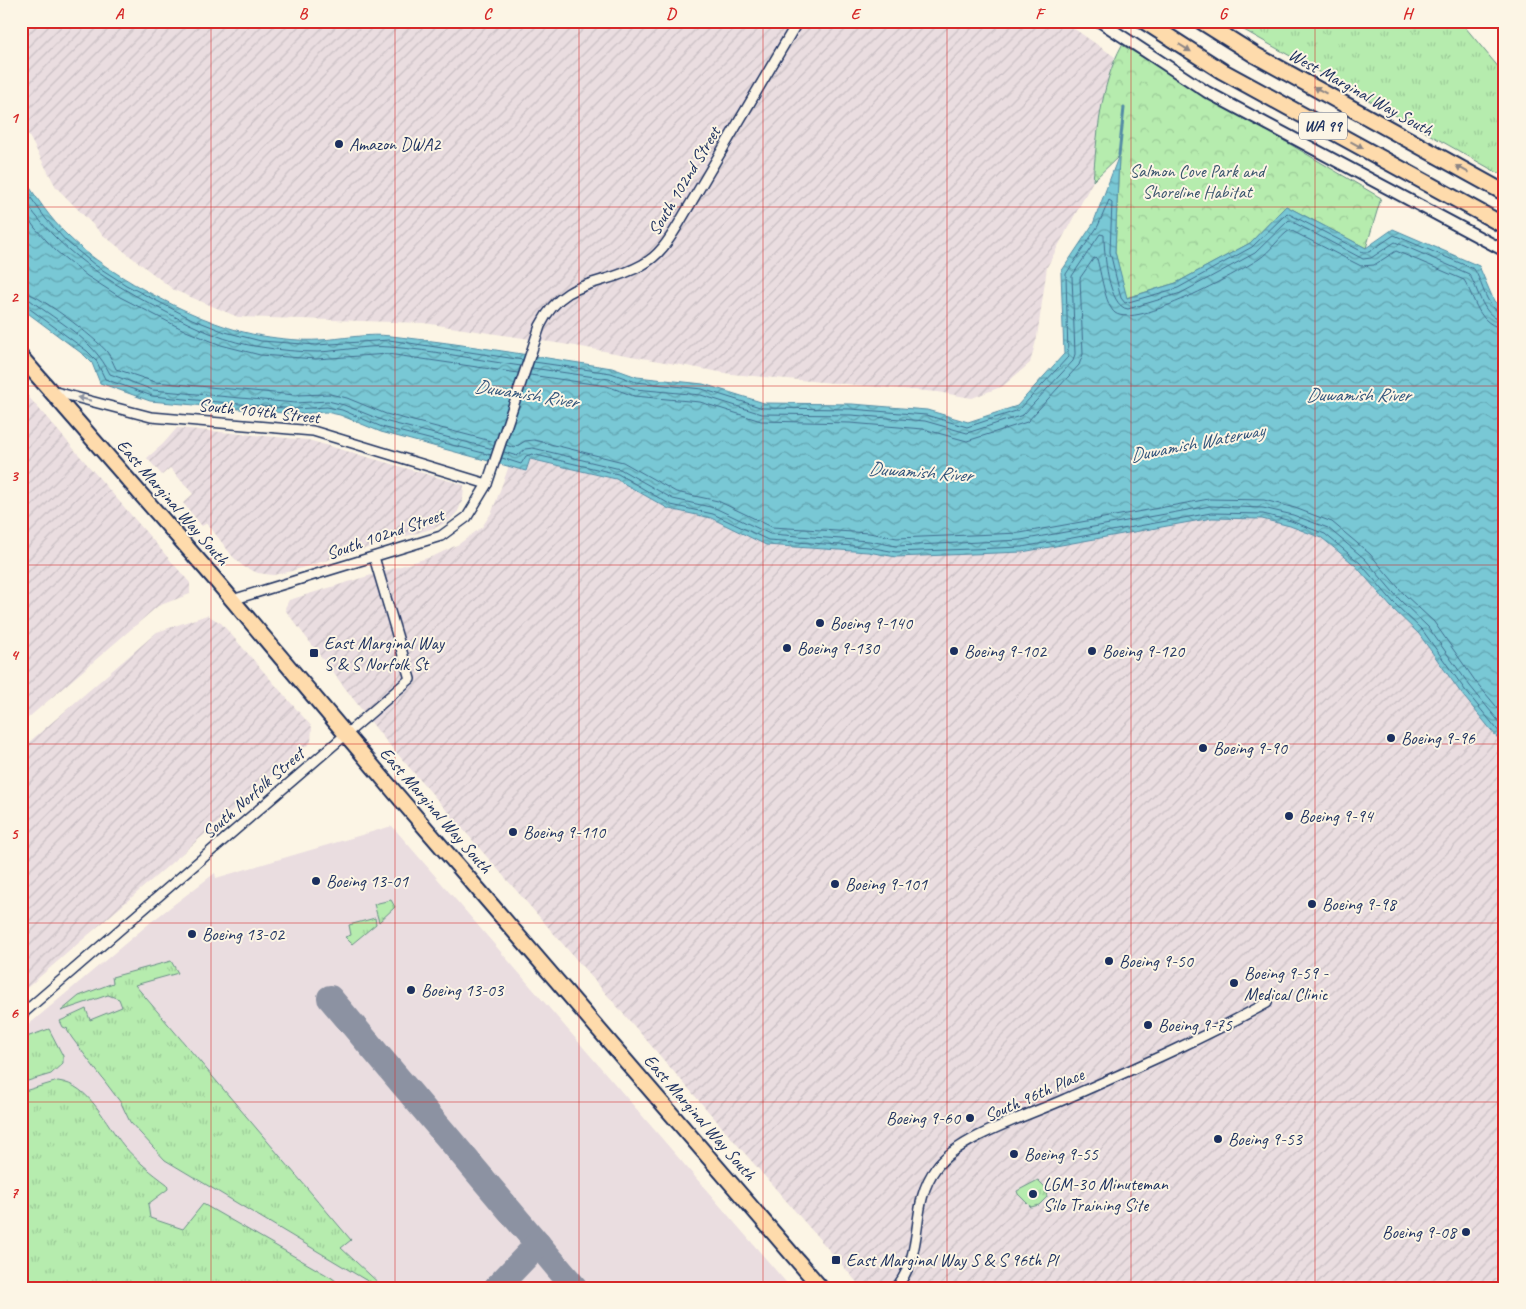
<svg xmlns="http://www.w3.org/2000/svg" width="1526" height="1309" viewBox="0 0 1526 1309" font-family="Caveat,sans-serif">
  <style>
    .built { fill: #eadde0 }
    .industrial { fill: url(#industrial-furrows) }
    .grass { fill: url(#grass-tufts); stroke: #688e86 }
    .park { fill: url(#park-crowns); stroke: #688e86 }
    .water { fill: url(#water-waves); stroke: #538ba5 }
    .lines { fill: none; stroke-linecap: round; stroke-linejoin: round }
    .shore { stroke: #416c8e; stroke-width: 1 }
    .stream { stroke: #538ba5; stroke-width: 3 }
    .taxiway { stroke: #8c92a2; stroke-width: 26 }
    .minor-casing { stroke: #1b2f5e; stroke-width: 12 }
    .tertiary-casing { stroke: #1b2f5e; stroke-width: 14 }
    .primary-casing { stroke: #1b2f5e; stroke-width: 18 }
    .motorway-casing { stroke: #1b2f5e; stroke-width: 19 }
    .minor { stroke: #fcf5e5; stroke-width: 9 }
    .tertiary { stroke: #fcf5e5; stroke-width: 10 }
    .primary { stroke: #fedbac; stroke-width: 14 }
    .motorway { stroke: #fedbac; stroke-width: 15 }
    .oneway { fill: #8c8585 }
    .oneway2 { fill: #8c92a2 }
    .grid { fill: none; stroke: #d62828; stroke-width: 1; stroke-opacity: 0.55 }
    .poi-dot { fill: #1b2f5e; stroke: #fcf5e5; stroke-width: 2 }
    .labels { text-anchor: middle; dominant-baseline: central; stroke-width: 4; stroke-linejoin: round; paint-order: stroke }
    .shield { fill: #fcf5e5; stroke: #5e6a86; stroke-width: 1 }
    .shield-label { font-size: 16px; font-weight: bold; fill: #1b2f5e }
    .street-label { font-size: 18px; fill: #1b2f5e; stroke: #fcf5e5 }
    .poi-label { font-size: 18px; fill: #1b2f5e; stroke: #fcf5e5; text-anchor: start }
    .park-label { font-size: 18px; fill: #3a556e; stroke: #fcf5e5 }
    .water-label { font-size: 19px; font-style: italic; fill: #32557c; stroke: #fcf5e5 }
    .neatline { fill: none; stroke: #d62828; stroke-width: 2 }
    .grid-label { font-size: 16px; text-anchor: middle; font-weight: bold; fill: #d62828 }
  </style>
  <defs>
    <pattern id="industrial-furrows" width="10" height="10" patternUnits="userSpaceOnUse" patternTransform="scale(1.25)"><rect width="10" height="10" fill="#eadde0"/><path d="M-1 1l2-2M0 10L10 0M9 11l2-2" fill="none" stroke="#c8bec3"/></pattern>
    <pattern id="grass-tufts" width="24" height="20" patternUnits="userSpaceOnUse" patternTransform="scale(1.25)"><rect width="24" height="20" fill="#b6ecae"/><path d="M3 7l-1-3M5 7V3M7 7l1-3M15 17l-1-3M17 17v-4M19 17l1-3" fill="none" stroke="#9ccb98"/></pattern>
    <pattern id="park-crowns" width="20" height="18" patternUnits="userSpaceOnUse" patternTransform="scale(1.25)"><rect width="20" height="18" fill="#b6ecae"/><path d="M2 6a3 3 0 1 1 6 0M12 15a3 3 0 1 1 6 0" fill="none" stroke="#9ccb98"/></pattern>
    <pattern id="water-waves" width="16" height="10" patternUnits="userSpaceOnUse" patternTransform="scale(1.25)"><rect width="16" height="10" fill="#79c8d5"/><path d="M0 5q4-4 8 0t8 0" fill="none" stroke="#62a3b0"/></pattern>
  </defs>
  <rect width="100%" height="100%" fill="#fcf5e5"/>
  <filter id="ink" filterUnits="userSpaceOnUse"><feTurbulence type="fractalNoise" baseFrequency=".02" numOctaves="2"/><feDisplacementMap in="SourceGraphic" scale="10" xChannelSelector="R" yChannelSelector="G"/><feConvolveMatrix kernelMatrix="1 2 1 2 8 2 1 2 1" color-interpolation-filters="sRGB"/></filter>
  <g filter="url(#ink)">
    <!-- built -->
    <path class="built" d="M392 826 791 1288H21V1031L151 922 215 873 216 878Z"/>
    <!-- industrial -->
    <g class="industrial">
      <path d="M21 21H1063L1115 57 1104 97 1097 140 1093 181 1047 267 1037 337 1030 363 1003 386 972 398 937 392 731 374 576 346 424 323 238 317 174 290 103 235 56 187 21 121Z"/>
      <path d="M21 388 190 583V594L158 606 21 724Z"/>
      <path d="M177 428 308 440 464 485 463 499 458 511 449 521 437 527 288 572 273 575 258 573 244 567 233 557 207 523 202 526 183 503 193 494 170 468 162 475 147 458 163 444Z"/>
      <path d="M530 459 616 479 669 509 711 518 766 545 868 552 896 557 1132 531 1212 518 1262 519 1290 526 1322 538 1356 566 1391 607 1419 634 1461 693 1505 747V1288H862L381 735 286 611 285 608 289 600 434 556 459 544 482 527 492 512 509 466 526 471Z"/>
      <path d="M207 615 221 623 312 727 311 742 21 993V749L157 632Z"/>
    </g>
    <!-- grass -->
    <g class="grass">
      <path d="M1228 21H1460L1505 75V85L1502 87 1505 92V177Z"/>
      <path d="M391 900 395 907 379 922 374 904Z"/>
      <path d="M375 918 376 924 352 944 345 937 351 935 349 925Z"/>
      <path d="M171 961 178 973 135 985 351 1240 341 1248 384 1288H379L165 1160 130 1122 121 1103 72 1038 67 1030 68 1029 63 1027 60 1021 86 1009 90 1020 122 1007 119 999 108 995 61 1011 79 996 113 983 112 977Z"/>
      <path d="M49 1029 63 1056V1063L51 1074 21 1083V1039Z"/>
      <path d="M58 1081C90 1085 105 1123 124 1146 137 1161 152 1173 167 1184L168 1189 148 1204 150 1218 183 1229 203 1204 332 1278 345 1288H21V1092Z"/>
      <path d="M1038 1180 1045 1187 1047 1197 1039 1205 1031 1207 1018 1194 1017 1191Z"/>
    </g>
    <!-- park -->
    <path class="park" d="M1122 45 1381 198 1366 248 1286 206 1250 243 1176 283 1126 298 1115 252 1119 156 1093 181C1097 136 1100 85 1122 45Z"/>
    <!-- water -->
    <path class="water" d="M1119 155 1115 252 1127 298 1176 283 1250 243 1286 206 1366 248 1393 229 1479 266 1494 301 1505 311V747L1461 693 1419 634 1391 607 1356 566 1322 538 1290 526 1262 519 1212 518 1022 552 896 557 868 552 766 545 711 518 669 509 616 479 530 459 526 471 381 432 340 415 326 412 295 414 150 401 100 383 92 363 84 355 21 308V174C36 197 50 219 69 237 108 276 209 329 263 336 281 339 301 341 319 340 342 339 368 333 391 336 465 344 538 357 612 368L637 377 703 384 764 403 852 404 927 410 968 422 1017 406 1064 354 1061 272 1093 224Z"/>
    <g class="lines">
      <!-- shore -->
      <g class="shore">
        <path d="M21 184 46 219 67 242 95 265 126 285 192 319 225 332 261 341 317 345 389 340 523 360"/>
        <path d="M21 195C57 251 108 282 166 312 196 328 228 343 261 347 280 350 300 352 318 352 342 351 366 345 390 347 433 350 477 360 521 366"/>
        <path d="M21 209 35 228 56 251 87 276 120 297 186 331 221 345 260 355 316 359 388 354 518 373"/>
        <path d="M21 291C35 291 97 339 107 352 111 357 113 363 116 369L155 382 295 395 330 394 347 398 386 414 495 442"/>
        <path d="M21 298 30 300C60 323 93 339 110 374L153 390 295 403 328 401 344 405 384 421 493 449"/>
        <path d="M21 305 26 306 87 351 96 360 105 379 152 396 295 409 327 407 342 410 382 427 491 455"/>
        <path d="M534 362 611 373 636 382 702 389 763 408 851 409 926 415 967 427 1019 410 1068 357 1066 274 1098 226 1109 200 1112 202 1110 252 1121 298 1125 303 1178 288 1252 247 1287 213 1363 252H1369L1394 235 1474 269C1483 282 1486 312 1505 314"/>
        <path d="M532 368 609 379 635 389 701 395 762 414 851 415 925 421 967 433 1023 415 1073 361 1075 354 1072 276 1100 234 1104 235C1104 252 1108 307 1128 309L1181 293 1255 253 1289 220 1363 259 1371 258 1395 242 1469 274C1479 289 1482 319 1505 321"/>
        <path d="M530 375 607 386 634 396 700 402 761 421 850 423 923 429 967 441 1027 422 1079 365 1083 354 1080 278 1094 258 1097 259C1101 272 1105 305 1115 313 1137 329 1237 273 1259 259 1271 251 1279 237 1290 230L1361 266 1374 265 1396 251 1464 280C1475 297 1478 327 1505 328"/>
        <path d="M506 445 514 448 525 441 534 440 623 462 676 492 718 501 772 527 869 533 897 538 1020 533 1209 499 1264 500 1295 508 1332 522 1370 554 1404 594 1434 622 1476 682 1505 717"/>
        <path d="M504 452 517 456 525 449 533 448 620 469 673 499 715 508 770 534 869 541 896 546 1021 540 1210 506 1263 508 1293 515 1328 528 1365 559 1399 599 1428 627 1470 686 1505 729"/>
        <path d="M502 458 521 464 526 456 532 454 618 474 671 505 713 514 768 540 868 547 896 552 1022 547 1211 513 1263 514 1291 521 1325 534 1360 563 1394 603 1423 631 1465 690 1505 739"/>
      </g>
      <!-- stream -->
      <path class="stream" d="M1119 155 1124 108"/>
      <!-- taxiway -->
      <g class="taxiway">
        <path d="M330 998 575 1288"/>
        <path d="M496 1288 538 1244"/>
      </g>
      <!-- minor casing -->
      <g class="minor-casing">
        <g id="minor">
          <path d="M52 391 151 417 313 431 487 484"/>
          <path d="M232 600 441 536 467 517 487 484 540 326C565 276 601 288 642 265 659 256 669 240 678 225L798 21"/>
          <path d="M21 1015 410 679 374 557"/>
          <path d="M896 1288C927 1249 908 1206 936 1168 958 1137 1030 1115 1065 1099 1133 1069 1202 1039 1267 1003"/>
        </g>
      </g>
      <!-- tertiary casing -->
      <g class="tertiary-casing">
        <path id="tertiary" d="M1099 21 1207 92 1505 251"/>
      </g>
      <!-- primary casing -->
      <g class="primary-casing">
        <path id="primary" d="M21 357 213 577 397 795 821 1288"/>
      </g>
      <!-- motorway casing -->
      <g class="motorway-casing">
        <g id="motorway">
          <path d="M1144 21 1222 71 1505 226"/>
          <path d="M1201 21 1255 55 1505 193"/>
        </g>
      </g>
      <!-- minor -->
      <use href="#minor" class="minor"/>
      <!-- tertiary -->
      <use href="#tertiary" class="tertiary"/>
      <!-- primary -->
      <use href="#primary" class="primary"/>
      <!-- motorway -->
      <use href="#motorway" class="motorway"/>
    </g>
    <!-- one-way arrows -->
    <defs><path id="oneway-solid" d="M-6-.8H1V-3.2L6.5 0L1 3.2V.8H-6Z" transform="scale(1.25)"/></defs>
    <g class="oneway">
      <use href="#oneway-solid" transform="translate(1185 48) rotate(32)"/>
      <use href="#oneway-solid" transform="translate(1320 90) rotate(-151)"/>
      <use href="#oneway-solid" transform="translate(1357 145) rotate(29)"/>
      <use href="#oneway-solid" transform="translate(1462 169) rotate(-151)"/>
    </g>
    <use class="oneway2" href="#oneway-solid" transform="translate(84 399) rotate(-166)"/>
  </g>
  <!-- grid -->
  <path class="grid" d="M211 21V1288M395 21V1288M579 21V1288M763 21V1288M947 21V1288M1131 21V1288M1315 21V1288M21 207H1505M21 386H1505M21 565H1505M21 744H1505M21 923H1505M21 1102H1505"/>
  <!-- markers -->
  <g class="poi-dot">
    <circle cx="339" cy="144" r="5"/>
    <circle cx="820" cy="623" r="5"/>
    <circle cx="787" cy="648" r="5"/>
    <circle cx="954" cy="651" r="5"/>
    <circle cx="1092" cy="651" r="5"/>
    <rect x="309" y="648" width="10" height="10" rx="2.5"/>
    <circle cx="1391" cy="738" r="5"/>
    <circle cx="1203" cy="748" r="5"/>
    <circle cx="1289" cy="816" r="5"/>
    <circle cx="513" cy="832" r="5"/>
    <circle cx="316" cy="881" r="5"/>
    <circle cx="835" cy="884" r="5"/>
    <circle cx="1312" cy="904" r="5"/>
    <circle cx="192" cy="934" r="5"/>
    <circle cx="1109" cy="961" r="5"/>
    <circle cx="1234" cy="983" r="5"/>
    <circle cx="411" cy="990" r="5"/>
    <circle cx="1148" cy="1025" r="5"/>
    <circle cx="970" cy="1118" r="5"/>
    <circle cx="1218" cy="1139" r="5"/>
    <circle cx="1014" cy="1154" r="5"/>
    <circle cx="1033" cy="1194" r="5"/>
    <circle cx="1466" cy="1232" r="5"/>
    <rect x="831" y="1255" width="10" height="10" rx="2.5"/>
  </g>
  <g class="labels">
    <!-- shield labels -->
    <rect class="shield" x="1299" y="112.5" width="48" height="27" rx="4"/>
    <g class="shield-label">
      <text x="1323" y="126">WA 99</text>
    </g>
    <!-- street labels -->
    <g class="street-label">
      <text transform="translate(1361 92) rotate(29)">West Marginal Way South</text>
      <text transform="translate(684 181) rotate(-59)">South 102nd Street</text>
      <text transform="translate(259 411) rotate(6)">South 104th Street</text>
      <text transform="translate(173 502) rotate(49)">East Marginal Way South</text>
      <text transform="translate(385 534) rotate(-19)">South 102nd Street</text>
      <text transform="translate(253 793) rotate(-41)">South Norfolk Street</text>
      <text transform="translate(436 810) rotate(49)">East Marginal Way South</text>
      <text transform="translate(1034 1095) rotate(-24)">South 96th Place</text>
      <text transform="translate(700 1117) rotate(49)">East Marginal Way South</text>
    </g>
    <!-- poi labels -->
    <g class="poi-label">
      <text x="349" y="144">Amazon DWA2</text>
      <text x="830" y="623">Boeing 9-140</text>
      <text x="324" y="643">East Marginal Way<tspan x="324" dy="21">S &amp; S Norfolk St</tspan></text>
      <text x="797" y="648">Boeing 9-130</text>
      <text x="964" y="651">Boeing 9-102</text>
      <text x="1102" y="651">Boeing 9-120</text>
      <text x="1401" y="738">Boeing 9-96</text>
      <text x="1213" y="748">Boeing 9-90</text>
      <text x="1299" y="816">Boeing 9-94</text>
      <text x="523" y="832">Boeing 9-110</text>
      <text x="326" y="881">Boeing 13-01</text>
      <text x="845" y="884">Boeing 9-101</text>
      <text x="1322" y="904">Boeing 9-98</text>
      <text x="202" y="934">Boeing 13-02</text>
      <text x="1119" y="961">Boeing 9-50</text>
      <text x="1244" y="973">Boeing 9-59 -<tspan x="1244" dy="21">Medical Clinic</tspan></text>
      <text x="421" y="990">Boeing 13-03</text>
      <text x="1158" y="1025">Boeing 9-75</text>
      <text x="960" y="1118" text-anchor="end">Boeing 9-60</text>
      <text x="1228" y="1139">Boeing 9-53</text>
      <text x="1024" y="1154">Boeing 9-55</text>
      <text x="1043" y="1184">LGM-30 Minuteman<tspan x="1043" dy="21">Silo Training Site</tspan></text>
      <text x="1456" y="1232" text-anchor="end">Boeing 9-08</text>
      <text x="846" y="1260">East Marginal Way S &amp; S 96th Pl</text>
    </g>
    <!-- park labels -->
    <g class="park-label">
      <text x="1197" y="171">Salmon Cove Park and<tspan x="1197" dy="21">Shoreline Habitat</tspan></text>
    </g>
    <!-- water labels -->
    <g class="water-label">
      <text transform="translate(526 394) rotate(9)">Duwamish River</text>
      <text x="1358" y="395">Duwamish River</text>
      <text transform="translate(1197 443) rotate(-11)">Duwamish Waterway</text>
      <text transform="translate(920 472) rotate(4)">Duwamish River</text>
    </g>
  </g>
  <!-- margin -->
  <rect width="1526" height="1309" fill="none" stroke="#fcf5e5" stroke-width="55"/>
  <rect x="28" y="28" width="1470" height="1254" class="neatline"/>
  <g class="grid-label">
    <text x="119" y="19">A</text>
    <text x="303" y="19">B</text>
    <text x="487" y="19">C</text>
    <text x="671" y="19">D</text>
    <text x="855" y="19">E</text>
    <text x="1039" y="19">F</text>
    <text x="1223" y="19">G</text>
    <text x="1407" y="19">H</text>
    <text x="14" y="123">1</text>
    <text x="14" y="302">2</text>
    <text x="14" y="481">3</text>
    <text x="14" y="660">4</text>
    <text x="14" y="839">5</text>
    <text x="14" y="1018">6</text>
    <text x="14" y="1198">7</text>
  </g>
</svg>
